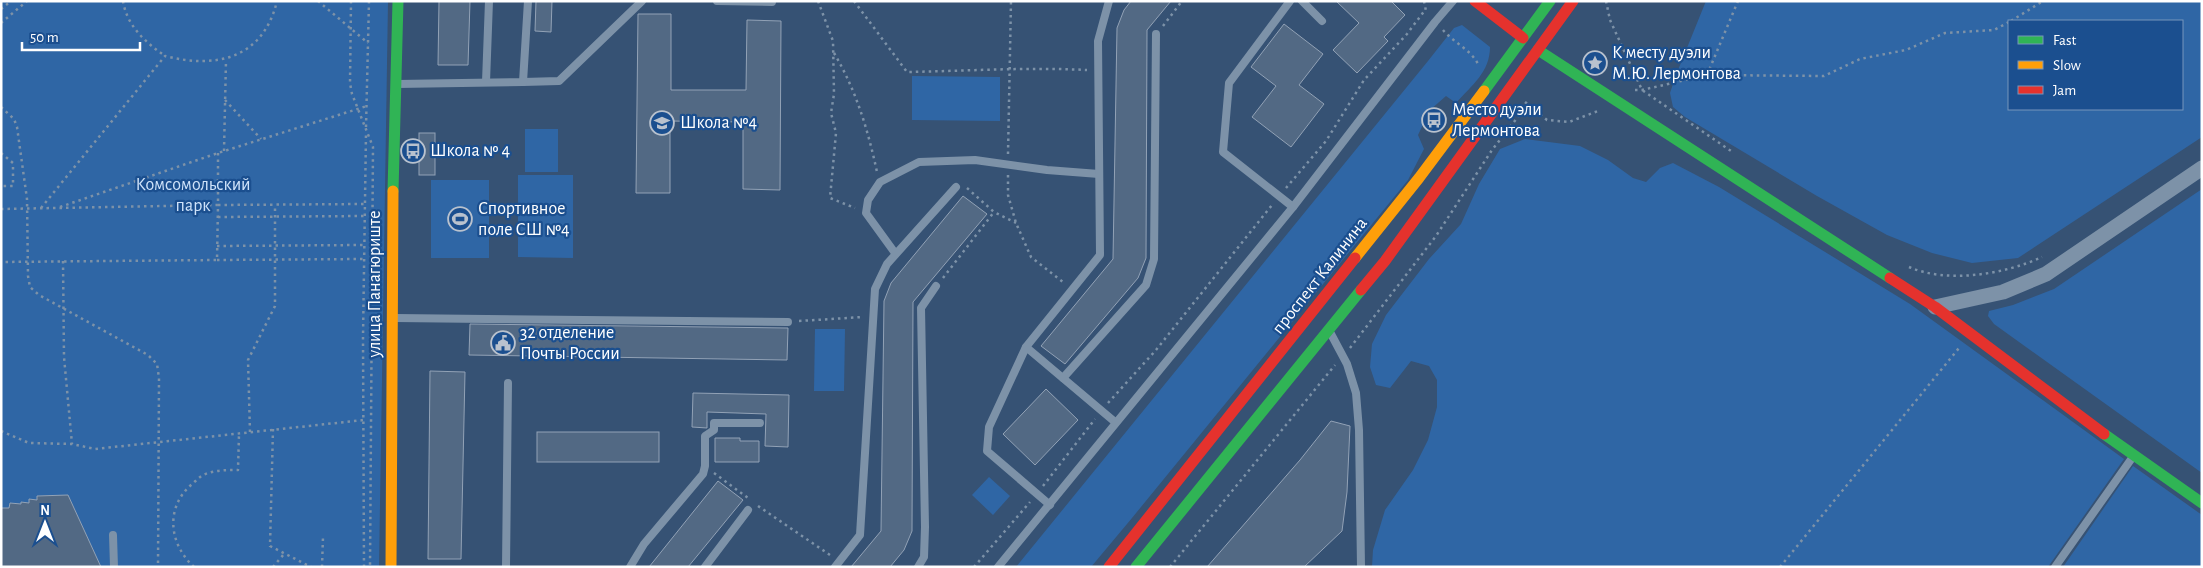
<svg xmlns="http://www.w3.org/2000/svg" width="2203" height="568" viewBox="0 0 2203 568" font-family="'Alegreya Sans',sans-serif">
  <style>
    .green { fill: #2f66a5; fill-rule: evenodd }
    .building { fill: #526984; stroke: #92a2b6 }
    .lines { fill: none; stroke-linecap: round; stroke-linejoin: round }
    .path { stroke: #7d92a8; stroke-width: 2.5; stroke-dasharray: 2.5 4; stroke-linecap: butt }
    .lane { stroke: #7d92a8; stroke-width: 8 }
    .street { stroke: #7d92a8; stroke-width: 15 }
    .fast { stroke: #30b455; stroke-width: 11 }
    .slow { stroke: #ff9f0a; stroke-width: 11 }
    .jam { stroke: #e5322d; stroke-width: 11 }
    .labels { text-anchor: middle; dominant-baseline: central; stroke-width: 4.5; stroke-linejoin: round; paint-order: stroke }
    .poi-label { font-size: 18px; fill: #fff; stroke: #1b4f8f; text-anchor: start }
    .park-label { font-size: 18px; fill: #cfe3fa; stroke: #1b4f8f }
    .street-label { font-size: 18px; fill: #fff; stroke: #1b4f8f }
  </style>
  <rect width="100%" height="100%" fill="#365274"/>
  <!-- green -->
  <g class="green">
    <path d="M1 1H388L379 567H1Z"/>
    <path d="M1706 1H2202V137L2018 258 1972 263 1932 253 1887 235 1817 196 1685 117 1673 107 1670 93 1676 75ZM2009 21H2182V109H2009Z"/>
    <path d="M1462 25 1490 47C1490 72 1472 85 1456 103L1446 96 1430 110 1418 135 1424 149 1408 180 1132 518 1091 567H1016L1428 61 1454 28Z"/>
    <path d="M912 76 1000 77V121L912 120Z"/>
    <rect x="525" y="129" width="33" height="43"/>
    <path d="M1525 139 1580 146 1608 160 1633 178 1646 182 1660 168 1673 163 1719 187 1910 304 2124 459 2048 567H1372L1373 550 1385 510 1413 470 1428 440 1437 407V380L1429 366 1411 361 1390 388 1376 385 1370 367 1372 344 1386 315 1429 259 1461 224 1479 184 1500 149Z"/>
    <path d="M518 175H573V258L518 257Z"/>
    <rect x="431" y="180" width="58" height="78"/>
    <path d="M2202 189V473L1994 324 1988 316 1989 311 2013 305 2054 289Z"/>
    <path d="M815 329H845L844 391H814Z"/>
    <path d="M2133 466 2202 515V567H2063Z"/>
    <path d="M989 477 1010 496 993 515 972 495Z"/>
  </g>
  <!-- building -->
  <g class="building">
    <path d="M439 1H470L468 65H438Z"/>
    <path d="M536 1H552L551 32 535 31Z"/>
    <path d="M1131 1H1171L1147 30 1146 258 1138 278 1065 364 1041 346 1113 259 1117 28 1124 10Z"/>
    <path d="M1336 1H1391L1405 15 1384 37 1388 41 1357 73 1333 50 1359 23Z"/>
    <path d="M638 14H671V90H746L747 20 781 21 780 190 743 189V122L670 121V193H636Z"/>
    <path d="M1284 24 1323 54 1299 85 1324 104 1291 147 1252 117 1276 86 1251 67Z"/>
    <rect x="419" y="133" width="16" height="42"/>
    <path d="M963 196 987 214 913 302 912 531 904 550 890 567H851L881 531 884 301 891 283Z"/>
    <path d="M470 324 788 328 787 360 469 355Z"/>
    <path d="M430 371 465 372 461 559H428Z"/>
    <path d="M1046 389 1078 420 1035 465 1003 434Z"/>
    <path d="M693 393 789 395 788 447 765 446 766 414 707 412V428L692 427Z"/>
    <path d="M1331 421 1350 426 1347 492 1342 531 1304 567H1207L1300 460Z"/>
    <rect x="537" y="432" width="122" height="30"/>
    <path d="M715 438H740V441H759V462H715Z"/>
    <path d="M718 481 743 500 688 567H649Z"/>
    <path d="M68 495 101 567H1V508H9L10 503 21 504V502L29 503V499L37 500V496Z"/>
  </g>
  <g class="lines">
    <!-- path -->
    <g class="path">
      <path d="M123 1C127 26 145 42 165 56"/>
      <path d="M318 1 368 43"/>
      <path d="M351 1 350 83 352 94 373 147 370 567"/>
      <path d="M818 1 833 41 834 94 831 113 836 133 830 198 855 208"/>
      <path d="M854 1 907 72C966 71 1027 67 1087 70"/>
      <path d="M1424 1 1426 11"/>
      <path d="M1606 1 1610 20 1642 90 1731 151"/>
      <path d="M1 9 11 1"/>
      <path d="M2011 21 2043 1"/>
      <path d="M1 23 27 1"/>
      <path d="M1163 26 1182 1"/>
      <path d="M1443 30C1454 43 1471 50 1478 64"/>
      <path d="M834 53C856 90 868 130 877 172"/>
      <path d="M1707 75 1738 1"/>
      <path d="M1635 90H1642L1707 75 1824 76 1860 59 1906 50 1945 33 1994 30 2009 22"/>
      <path d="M225 100 261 139"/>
      <path d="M1525 102 1547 120 1569 122 1598 111"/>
      <path d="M1 107 14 119 17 127 27 199 28 276 30 287 39 295 148 355 157 364 159 378 158 567"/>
      <path d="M366 127 369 1"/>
      <path d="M224 151 226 60"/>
      <path d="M1 153 13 163V186H1"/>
      <path d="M218 153V205L365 204"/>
      <path d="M1008 154 1011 1"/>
      <path d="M1008 175V195L1016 223 1031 257 1063 282"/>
      <path d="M967 188 994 212 1016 223"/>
      <path d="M1286 188 1326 141 1364 80 1407 34 1425 10"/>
      <path d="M60 207 218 153 367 106"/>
      <path d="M41 208 165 56C216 69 263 59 277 1"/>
      <path d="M1 209 218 205 217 260 1 262"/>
      <path d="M218 217 365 216"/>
      <path d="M217 246 365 245"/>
      <path d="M217 260 364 259"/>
      <path d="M63 261 64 357 72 444"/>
      <path d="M1909 267C1948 284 2005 274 2042 257"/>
      <path d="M943 278 994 212"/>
      <path d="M799 321 863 317"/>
      <path d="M1350 348 1436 236 1492 150 1528 104"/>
      <path d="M1108 403 1156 350 1272 205"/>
      <path d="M273 429 270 546 311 567"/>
      <path d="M1 431 29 443 72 444 95 449 364 420"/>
      <path d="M250 432 248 360 275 306V205"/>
      <path d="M714 473 748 498"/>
      <path d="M1043 486 1095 419"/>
      <path d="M758 506 830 555"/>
      <path d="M194 567C169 544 165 508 191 485 195 482 199 477 203 475 214 470 226 470 238 470L239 434"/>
      <path d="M273 567 284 554"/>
      <path d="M322 567 323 537"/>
      <path d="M364 567 363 338 366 133"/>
      <path d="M974 567 1030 502"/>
      <path d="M1170 567 1335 365"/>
      <path d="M1780 567 1959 348"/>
    </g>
    <!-- lane -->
    <g class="lane">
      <path d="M717 1 772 2"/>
      <path d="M1290 1 1229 83 1223 152 1293 207"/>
      <path d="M1302 1 1322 21"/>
      <path d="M486 82 489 1"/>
      <path d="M523 82 559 81 642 1"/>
      <path d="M397 84 523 82 528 1"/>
      <path d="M895 253 866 213 868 200 880 182 919 162 975 160 1047 170 1099 174"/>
      <path d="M395 318 788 322"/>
      <path d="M1331 334 1347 364 1356 393 1359 430 1361 567"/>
      <path d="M1026 347 1115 422"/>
      <path d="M1063 378 1146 285 1154 259 1156 34"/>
      <path d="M1050 505 987 451 989 427 1026 347 1100 255 1098 41 1109 1"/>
      <path d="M113 535 114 567"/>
      <path d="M506 567 508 383"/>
      <path d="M630 567 644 544 703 474 705 466V436L714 430V423H760"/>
      <path d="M705 567 748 510"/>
      <path d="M835 567 860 535 875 289 887 264 956 187"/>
      <path d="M918 567 924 557 925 527 921 308 936 286"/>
      <path d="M998 567 1293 207 1435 22 1453 1"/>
      <path d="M2055 567 2132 458"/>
    </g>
    <!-- street -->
    <path class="street" d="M1935 307 2003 292 2046 274 2202 168"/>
    <!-- fast -->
    <g class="fast">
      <path d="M1538 50 1890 278"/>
      <path d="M1484 91 1550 1"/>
      <path d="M393 191 398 1"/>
      <path d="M2104 434 2202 503"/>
      <path d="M1136 567 1361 290"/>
    </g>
    <!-- slow -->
    <g class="slow">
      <path d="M1355 258 1419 178 1484 91"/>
      <path d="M391 567 393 191"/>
    </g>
    <!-- jam -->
    <g class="jam">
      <path d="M1475 1 1523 38"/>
      <path d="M1890 278 1935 307 2104 434"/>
      <path d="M1361 290 1385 261 1573 1"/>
      <path d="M1109 567 1355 258"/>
    </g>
  </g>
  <!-- icons -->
  <defs>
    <g id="sight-ring" transform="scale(1.25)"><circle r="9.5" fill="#1b4f8f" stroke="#b9c2ce" stroke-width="1.5"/><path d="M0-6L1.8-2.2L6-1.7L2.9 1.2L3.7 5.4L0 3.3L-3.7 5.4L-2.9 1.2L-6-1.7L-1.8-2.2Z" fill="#b9c2ce"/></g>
    <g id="bus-ring" transform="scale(1.25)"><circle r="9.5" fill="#1b4f8f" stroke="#b9c2ce" stroke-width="1.5"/><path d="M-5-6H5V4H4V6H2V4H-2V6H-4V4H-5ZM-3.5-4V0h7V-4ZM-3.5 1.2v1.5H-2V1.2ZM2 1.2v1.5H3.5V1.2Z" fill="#b9c2ce"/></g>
    <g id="school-ring" transform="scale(1.25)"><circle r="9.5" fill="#1b4f8f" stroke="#b9c2ce" stroke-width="1.5"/><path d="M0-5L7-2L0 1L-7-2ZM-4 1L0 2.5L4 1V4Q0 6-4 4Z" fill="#b9c2ce"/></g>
    <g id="stadium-ring" transform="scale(1.25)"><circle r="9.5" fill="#1b4f8f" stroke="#b9c2ce" stroke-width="1.5"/><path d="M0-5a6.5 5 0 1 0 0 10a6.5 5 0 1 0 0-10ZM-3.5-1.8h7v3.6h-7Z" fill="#b9c2ce"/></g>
    <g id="civic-ring" transform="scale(1.25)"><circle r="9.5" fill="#1b4f8f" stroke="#b9c2ce" stroke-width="1.5"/><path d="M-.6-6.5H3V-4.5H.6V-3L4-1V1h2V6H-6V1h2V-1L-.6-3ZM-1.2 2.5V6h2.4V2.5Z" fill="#b9c2ce"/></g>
  </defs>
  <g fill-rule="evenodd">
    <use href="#sight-ring" x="1595" y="63"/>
    <use href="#bus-ring" x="1434" y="120"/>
    <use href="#school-ring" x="662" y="123"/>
    <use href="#bus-ring" x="413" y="151"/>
    <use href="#stadium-ring" x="460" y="219"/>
    <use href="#civic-ring" x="503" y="343"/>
  </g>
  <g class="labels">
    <!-- poi labels -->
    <g class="poi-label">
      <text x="1612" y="53">К месту дуэли<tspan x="1612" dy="21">М.Ю. Лермонтова</tspan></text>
      <text x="1452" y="110">Место дуэли<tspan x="1452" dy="21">Лермонтова</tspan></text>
      <text x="680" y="123">Школа №4</text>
      <text x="430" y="151">Школа № 4</text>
      <text x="478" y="209">Спортивное<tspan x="478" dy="21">поле СШ №4</tspan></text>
      <text x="520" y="333">32 отделение<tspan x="520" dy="21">Почты России</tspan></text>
    </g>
    <!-- park labels -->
    <g class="park-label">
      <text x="193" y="185">Комсомольский<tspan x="193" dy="21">парк</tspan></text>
    </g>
    <!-- street labels -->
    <g class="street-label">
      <text transform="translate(1320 276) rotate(-52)">проспект Калинина</text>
      <text transform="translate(375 284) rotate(-90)">улица Панагюриште</text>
    </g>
  </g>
  <!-- border -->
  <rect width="2203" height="568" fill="none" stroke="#ffffff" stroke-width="5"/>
  <!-- legend -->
  <rect x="2008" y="20" width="175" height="90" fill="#1b4f8f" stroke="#7695bc"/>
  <rect x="2018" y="36" width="25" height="8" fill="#30b455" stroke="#7695bc"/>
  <text x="2053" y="45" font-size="15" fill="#ffffff">Fast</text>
  <rect x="2018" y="61" width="25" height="8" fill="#ff9f0a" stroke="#7695bc"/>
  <text x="2053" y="70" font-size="15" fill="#ffffff">Slow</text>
  <rect x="2018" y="86" width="25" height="8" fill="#e5322d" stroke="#7695bc"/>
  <text x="2053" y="95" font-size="15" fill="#ffffff">Jam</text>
  <!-- north arrow -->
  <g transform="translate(45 523)" stroke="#1b4f8f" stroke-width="4" paint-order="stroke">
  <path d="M0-4L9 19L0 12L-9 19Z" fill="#ffffff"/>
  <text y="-8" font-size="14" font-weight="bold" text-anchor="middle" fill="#ffffff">N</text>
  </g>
  <!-- scale -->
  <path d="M22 42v8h118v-8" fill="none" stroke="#ffffff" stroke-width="2.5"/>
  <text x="30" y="42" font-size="15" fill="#ffffff" stroke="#1b4f8f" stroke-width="4" paint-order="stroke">50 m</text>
</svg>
